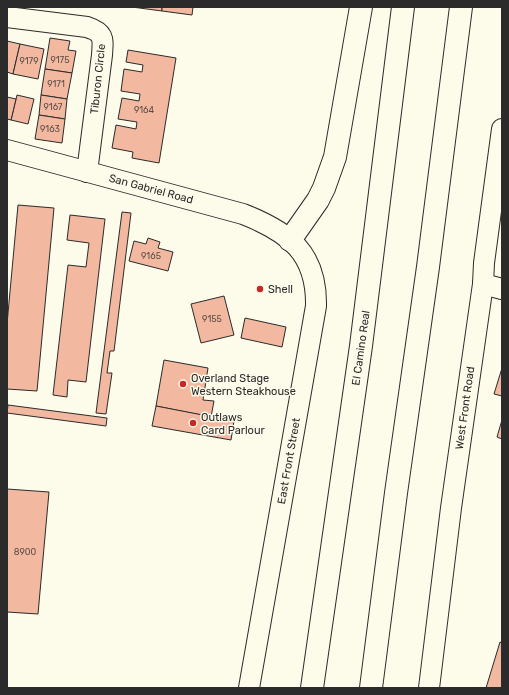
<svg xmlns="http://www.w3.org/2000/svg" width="509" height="695" viewBox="0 0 509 695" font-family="Rubik,sans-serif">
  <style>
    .building { fill: #f2b8a0; stroke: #2b2b2b }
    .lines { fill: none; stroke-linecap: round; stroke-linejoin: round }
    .minor-casing { stroke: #2b2b2b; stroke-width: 22 }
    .highway-casing { stroke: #2b2b2b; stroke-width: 24 }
    .minor { stroke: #fdfbea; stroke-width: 20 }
    .highway { stroke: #fdfbea; stroke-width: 22 }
    .poi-dot { fill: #c62828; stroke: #fdfbea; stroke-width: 1.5 }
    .labels { text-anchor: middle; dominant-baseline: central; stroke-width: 3; stroke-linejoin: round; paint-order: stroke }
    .number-label { font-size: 9px; fill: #5d4e48 }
    .street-label { font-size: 11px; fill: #2b2b2b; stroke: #fdfbea }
    .poi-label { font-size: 11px; fill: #2b2b2b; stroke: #fdfbea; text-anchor: start }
  </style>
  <rect width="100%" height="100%" fill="#fdfbea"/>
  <!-- building -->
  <g class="building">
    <path d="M132 7H162V11Z"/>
    <path d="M162 7H193L192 15 162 11Z"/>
    <path d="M50 38 70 41 68 50 76 51 72 73 45 69Z"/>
    <path d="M7 41 20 44 13 74 7 72Z"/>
    <path d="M20 44 44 49 38 79 13 74Z"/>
    <path d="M128 50 176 58 159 163 132 158 133 152 112 148 116 125 136 129 137 122 118 119 122 98 139 101 140 94 121 91 124 69 142 72 143 65 126 62Z"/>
    <path d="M45 69 72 73 67 99 41 95Z"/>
    <path d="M17 95 34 99 28 124 11 120Z"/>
    <path d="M41 95 67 99 65 119 39 115Z"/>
    <path d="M7 97 16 99 11 120 7 119Z"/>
    <path d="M39 115 65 119 62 143 35 139Z"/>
    <path d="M18 205 54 208 37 391 7 389V324Z"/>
    <path d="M122 212 131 213 114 351H110L107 373H112L106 414 96 413Z"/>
    <path d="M70 215 105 219 86 382 68 380 67 397 53 395 68 265 86 267 89 243 67 240Z"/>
    <path d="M148 238 160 242 158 248 173 252 168 271 129 261 134 241 146 244Z"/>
    <path d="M224 296 234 335 201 343 191 304Z"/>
    <path d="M245 318 286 327 282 347 241 338Z"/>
    <path d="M164 360 208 368 203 400 214 401 211 417 156 406Z"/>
    <path d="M502 368V396L494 394Z"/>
    <path d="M8 405 107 418 106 426 7 413Z"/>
    <path d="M156 406 234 421 231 440 152 426Z"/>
    <path d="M502 420V439L497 437Z"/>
    <path d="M7 489 49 492 38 614 7 612Z"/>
    <path d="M500 642 502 643V688H486Z"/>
  </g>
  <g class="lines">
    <!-- minor casing -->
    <g class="minor-casing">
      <g id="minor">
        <path d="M7 17 87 27C105 33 103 39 102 55L87 172"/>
        <path d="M7 150 243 214C289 232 317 253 316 306L249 688"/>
        <path d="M483 284 502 289"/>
        <path d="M429 688 451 508 483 284 484 263 502 129"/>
      </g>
    </g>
    <!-- highway casing -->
    <g class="highway-casing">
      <g id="highway">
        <path d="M290 240 318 200 324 188 335 157 361 7"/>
        <path d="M312 688 361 346 403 7"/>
        <path d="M371 688 396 493 428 267 461 7"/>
      </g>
    </g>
    <!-- minor -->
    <use href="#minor" class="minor"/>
    <!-- highway -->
    <use href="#highway" class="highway"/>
  </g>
  <!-- markers -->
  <g class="poi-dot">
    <circle cx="260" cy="289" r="4"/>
    <circle cx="183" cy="384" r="4"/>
    <circle cx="193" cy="423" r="4"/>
  </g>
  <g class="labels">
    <!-- number labels -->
    <g class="number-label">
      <text x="60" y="60">9175</text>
      <text x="29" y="61">9179</text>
      <text x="56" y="84">9171</text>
      <text x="53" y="107">9167</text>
      <text x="144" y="110">9164</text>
      <text x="50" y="129">9163</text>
      <text x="151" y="256">9165</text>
      <text x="212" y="319">9155</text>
      <text x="25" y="552">8900</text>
    </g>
    <!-- street labels -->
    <g class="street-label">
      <text transform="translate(98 79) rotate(-84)">Tiburon Circle</text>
      <text transform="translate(151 189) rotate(15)">San Gabriel Road</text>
      <text transform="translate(361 348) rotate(-82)">El Camino Real</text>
      <text transform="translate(465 408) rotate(-82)">West Front Road</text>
      <text transform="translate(289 461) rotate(-80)">East Front Street</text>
    </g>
    <!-- poi labels -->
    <g class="poi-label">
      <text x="268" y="289">Shell</text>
      <text x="191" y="378">Overland Stage<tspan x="191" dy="13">Western Steakhouse</tspan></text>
      <text x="201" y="417">Outlaws<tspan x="201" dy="13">Card Parlour</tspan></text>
    </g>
  </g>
  <!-- border -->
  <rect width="509" height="695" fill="none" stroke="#2b2b2b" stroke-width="16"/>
</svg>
